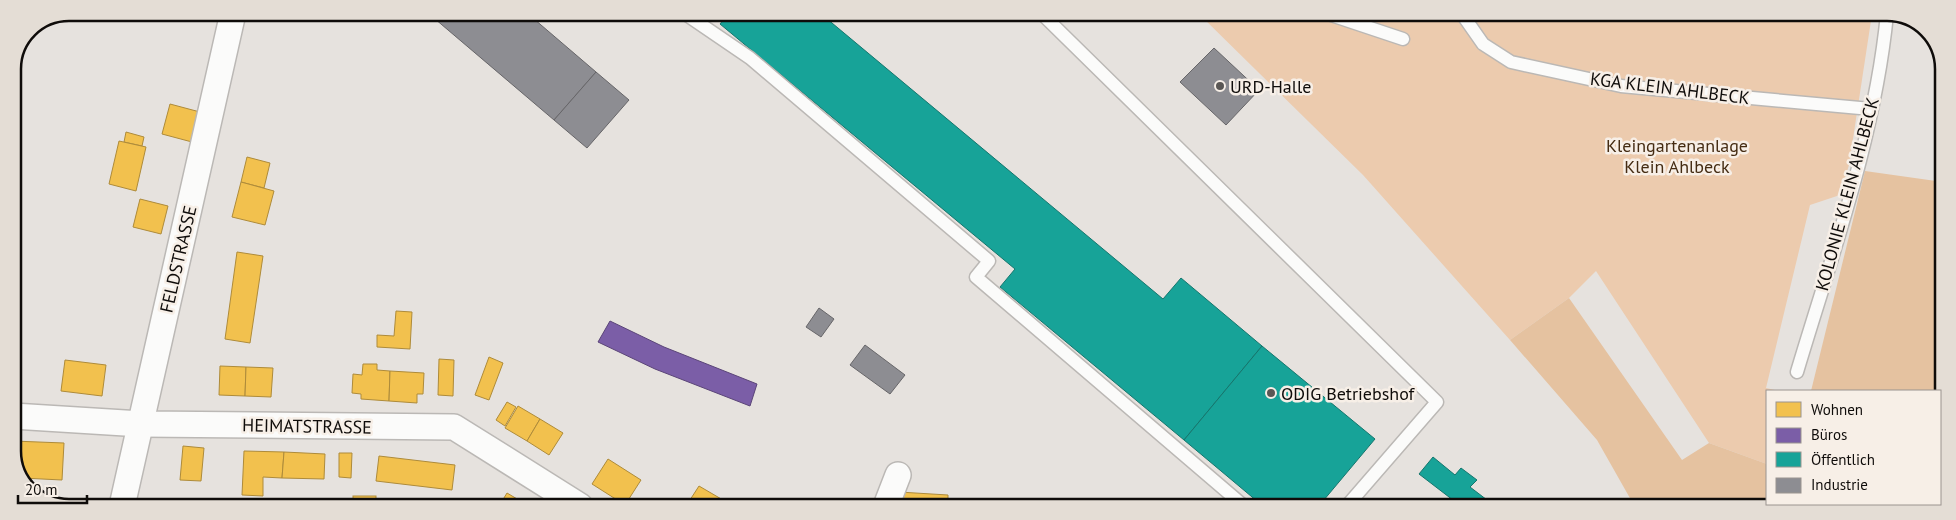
<svg xmlns="http://www.w3.org/2000/svg" width="1956" height="520" viewBox="0 0 1956 520" font-family="'PT Sans',sans-serif">
  <style>
    .green { fill: #eccbae }
    .forest { fill: #e5c2a0 }
    .homes { fill: #f2c14e; stroke: #ae8b3a }
    .offices { fill: #7b5ea7; stroke: #5b4578 }
    .public { fill: #17a398; stroke: #15766d }
    .industry { fill: #8d8d92; stroke: #676669 }
    .lines { fill: none; stroke-linecap: round; stroke-linejoin: round }
    .service-casing { stroke: #bbb8b5; stroke-width: 15 }
    .minor-casing { stroke: #bbb8b5; stroke-width: 28 }
    .service { stroke: #fbfbfa; stroke-width: 12 }
    .minor { stroke: #fbfbfa; stroke-width: 25 }
    .poi-dot { fill: #5a5754; stroke: #f7efe7; stroke-width: 2 }
    .labels { text-anchor: middle; dominant-baseline: central; stroke-width: 5; stroke-linejoin: round; paint-order: stroke }
    .poi-label { font-size: 18px; fill: #0f0c0a; stroke: #f7efe7; text-anchor: start }
    .street-label { font-size: 18px; fill: #0f0c0a; stroke: #f7efe7 }
    .park-label { font-size: 18px; fill: #452c13; stroke: #f7efe7 }
    .rim { fill: none; stroke: #0f0c0a; stroke-width: 2.5 }
  </style>
  <rect width="100%" height="100%" fill="#e6e2de"/>
  <!-- green -->
  <path class="green" d="M1199 14H1872L1849 165 1840 195 1810 205 1766 388 1779 391H1767V464L1709 443 1596 271 1569 298 1510 340 1363 175Z"/>
  <!-- forest -->
  <g class="forest">
    <path d="M1865 171 1943 182 1942 465 1940 468V391H1811Z"/>
    <path d="M1569 298 1682 460 1709 443 1767 464V504H1898L1887 507H1635L1597 440 1510 340Z"/>
  </g>
  <!-- homes -->
  <g class="homes">
    <path d="M170 104 200 112 192 142 162 134Z"/>
    <path d="M126 132 144 137 142 146 124 142Z"/>
    <path d="M119 141 146 147 136 191 109 184Z"/>
    <path d="M247 157 270 163 264 188 241 182Z"/>
    <path d="M241 182 274 191 265 225 232 217Z"/>
    <path d="M140 199 168 206 161 234 133 227Z"/>
    <path d="M237 252 263 256 250 343 225 339Z"/>
    <path d="M396 311 412 312 410 349 377 347V335L394 336Z"/>
    <path d="M489 357 503 363 489 400 475 395Z"/>
    <path d="M439 359 454 360 453 396 438 395Z"/>
    <path d="M65 360 106 365 102 396 61 391Z"/>
    <path d="M363 364H377V370L390 371 389 401 361 399V394L352 393 353 374 362 375Z"/>
    <path d="M220 366 246 367 245 396 219 395Z"/>
    <path d="M246 367 273 368 271 397 245 396Z"/>
    <path d="M390 371 424 373 423 394H417V403L389 401Z"/>
    <path d="M507 402 516 407 505 426 496 420Z"/>
    <path d="M518 406 540 419 527 441 505 428Z"/>
    <path d="M540 419 563 433 549 455 527 441Z"/>
    <path d="M13 441 64 443 62 480 22 478 13 455Z"/>
    <path d="M183 446 204 448 201 481 180 480Z"/>
    <path d="M244 451 284 452 282 478 263 477V496L242 495Z"/>
    <path d="M284 452 325 454 324 479 282 478Z"/>
    <path d="M339 453H352L351 478 339 477Z"/>
    <path d="M379 456 455 465 452 490 376 481Z"/>
    <path d="M608 459 641 480 625 505 592 484Z"/>
    <path d="M699 486 723 500 719 506H694L688 503Z"/>
    <path d="M899 492 948 495V507L898 506Z"/>
    <path d="M507 493 529 506H499Z"/>
    <rect x="353" y="496" width="23" height="10"/>
  </g>
  <!-- offices -->
  <path class="offices" d="M610 321 664 347 757 384 750 406 655 369 598 342Z"/>
  <!-- public -->
  <g class="public">
    <path d="M729 13H820L1163 299 1181 278 1262 346 1184 440 1000 287 1015 269 720 24Z"/>
    <path d="M1262 346 1375 439 1318 507H1264L1184 440Z"/>
    <path d="M1433 457 1455 475 1461 468 1477 480 1470 487 1491 503 1487 507H1462L1419 474Z"/>
  </g>
  <!-- industry -->
  <g class="industry">
    <path d="M428 13H527L596 72 554 120Z"/>
    <path d="M1214 48 1259 90 1226 125 1180 82Z"/>
    <path d="M596 72 629 100 587 148 554 120Z"/>
    <path d="M819 308 834 319 821 337 806 327Z"/>
    <path d="M865 345 905 375 890 394 850 365Z"/>
  </g>
  <g class="lines">
    <!-- service casing -->
    <g class="service-casing">
      <g id="service">
        <path d="M684 13 750 58 989 261 976 277 1245 507"/>
        <path d="M1041 13 1437 402 1346 507"/>
        <path d="M1328 14 1403 39"/>
        <path d="M1462 14 1483 44 1511 62 1621 86 1871 109"/>
        <path d="M1797 372C1832 255 1875 137 1887 14"/>
      </g>
    </g>
    <!-- minor casing -->
    <g class="minor-casing">
      <g id="minor">
        <path d="M13 416 141 424 454 427 580 506"/>
        <path d="M122 506 233 13"/>
        <path d="M886 506 898 475"/>
      </g>
    </g>
    <!-- service -->
    <use href="#service" class="service"/>
    <!-- minor -->
    <use href="#minor" class="minor"/>
  </g>
  <!-- markers -->
  <g class="poi-dot">
    <circle cx="1220" cy="86" r="5"/>
    <circle cx="1271" cy="393" r="5"/>
  </g>
  <g class="labels">
    <!-- poi labels -->
    <g class="poi-label">
      <text x="1230" y="86">URD-Halle</text>
      <text x="1281" y="393">ODIG Betriebshof</text>
    </g>
    <!-- street labels -->
    <g class="street-label">
      <text transform="translate(1670 88) rotate(7)">KGA KLEIN AHLBECK</text>
      <text transform="translate(1847 194) rotate(-75)">KOLONIE KLEIN AHLBECK</text>
      <text transform="translate(178 259) rotate(-77)">FELDSTRASSE</text>
      <text transform="translate(307 426) rotate(1)">HEIMATSTRASSE</text>
    </g>
    <!-- park labels -->
    <g class="park-label">
      <text x="1677" y="145">Kleingartenanlage<tspan x="1677" dy="21">Klein Ahlbeck</tspan></text>
    </g>
  </g>
  <!-- crop -->
  <path d="M0 0H1956V520H0ZM69 21H1887A48 48 0 0 1 1935 69V451A48 48 0 0 1 1887 499H69A48 48 0 0 1 21 451V69A48 48 0 0 1 69 21Z" fill="#e4ddd5" fill-rule="evenodd"/>
  <path class="rim" d="M69 21H1887A48 48 0 0 1 1935 69V451A48 48 0 0 1 1887 499H69A48 48 0 0 1 21 451V69A48 48 0 0 1 69 21Z"/>
  <!-- legend -->
  <rect x="1766" y="390" width="175" height="115" fill="#f7efe7" stroke="#9a948f"/>
  <rect x="1776" y="402" width="25" height="15" fill="#f2c14e" stroke="#9a948f"/>
  <text x="1811" y="415" font-size="15" fill="#0f0c0a">Wohnen</text>
  <rect x="1776" y="428" width="25" height="15" fill="#7b5ea7" stroke="#9a948f"/>
  <text x="1811" y="440" font-size="15" fill="#0f0c0a">Büros</text>
  <rect x="1776" y="452" width="25" height="15" fill="#17a398" stroke="#9a948f"/>
  <text x="1811" y="465" font-size="15" fill="#0f0c0a">Öffentlich</text>
  <rect x="1776" y="478" width="25" height="15" fill="#8d8d92" stroke="#9a948f"/>
  <text x="1811" y="490" font-size="15" fill="#0f0c0a">Industrie</text>
  <!-- scale -->
  <path d="M18 495v8h69v-8" fill="none" stroke="#0f0c0a" stroke-width="2.5"/>
  <text x="25" y="495" font-size="15" fill="#0f0c0a" stroke="#f7efe7" stroke-width="4" paint-order="stroke">20 m</text>
</svg>
